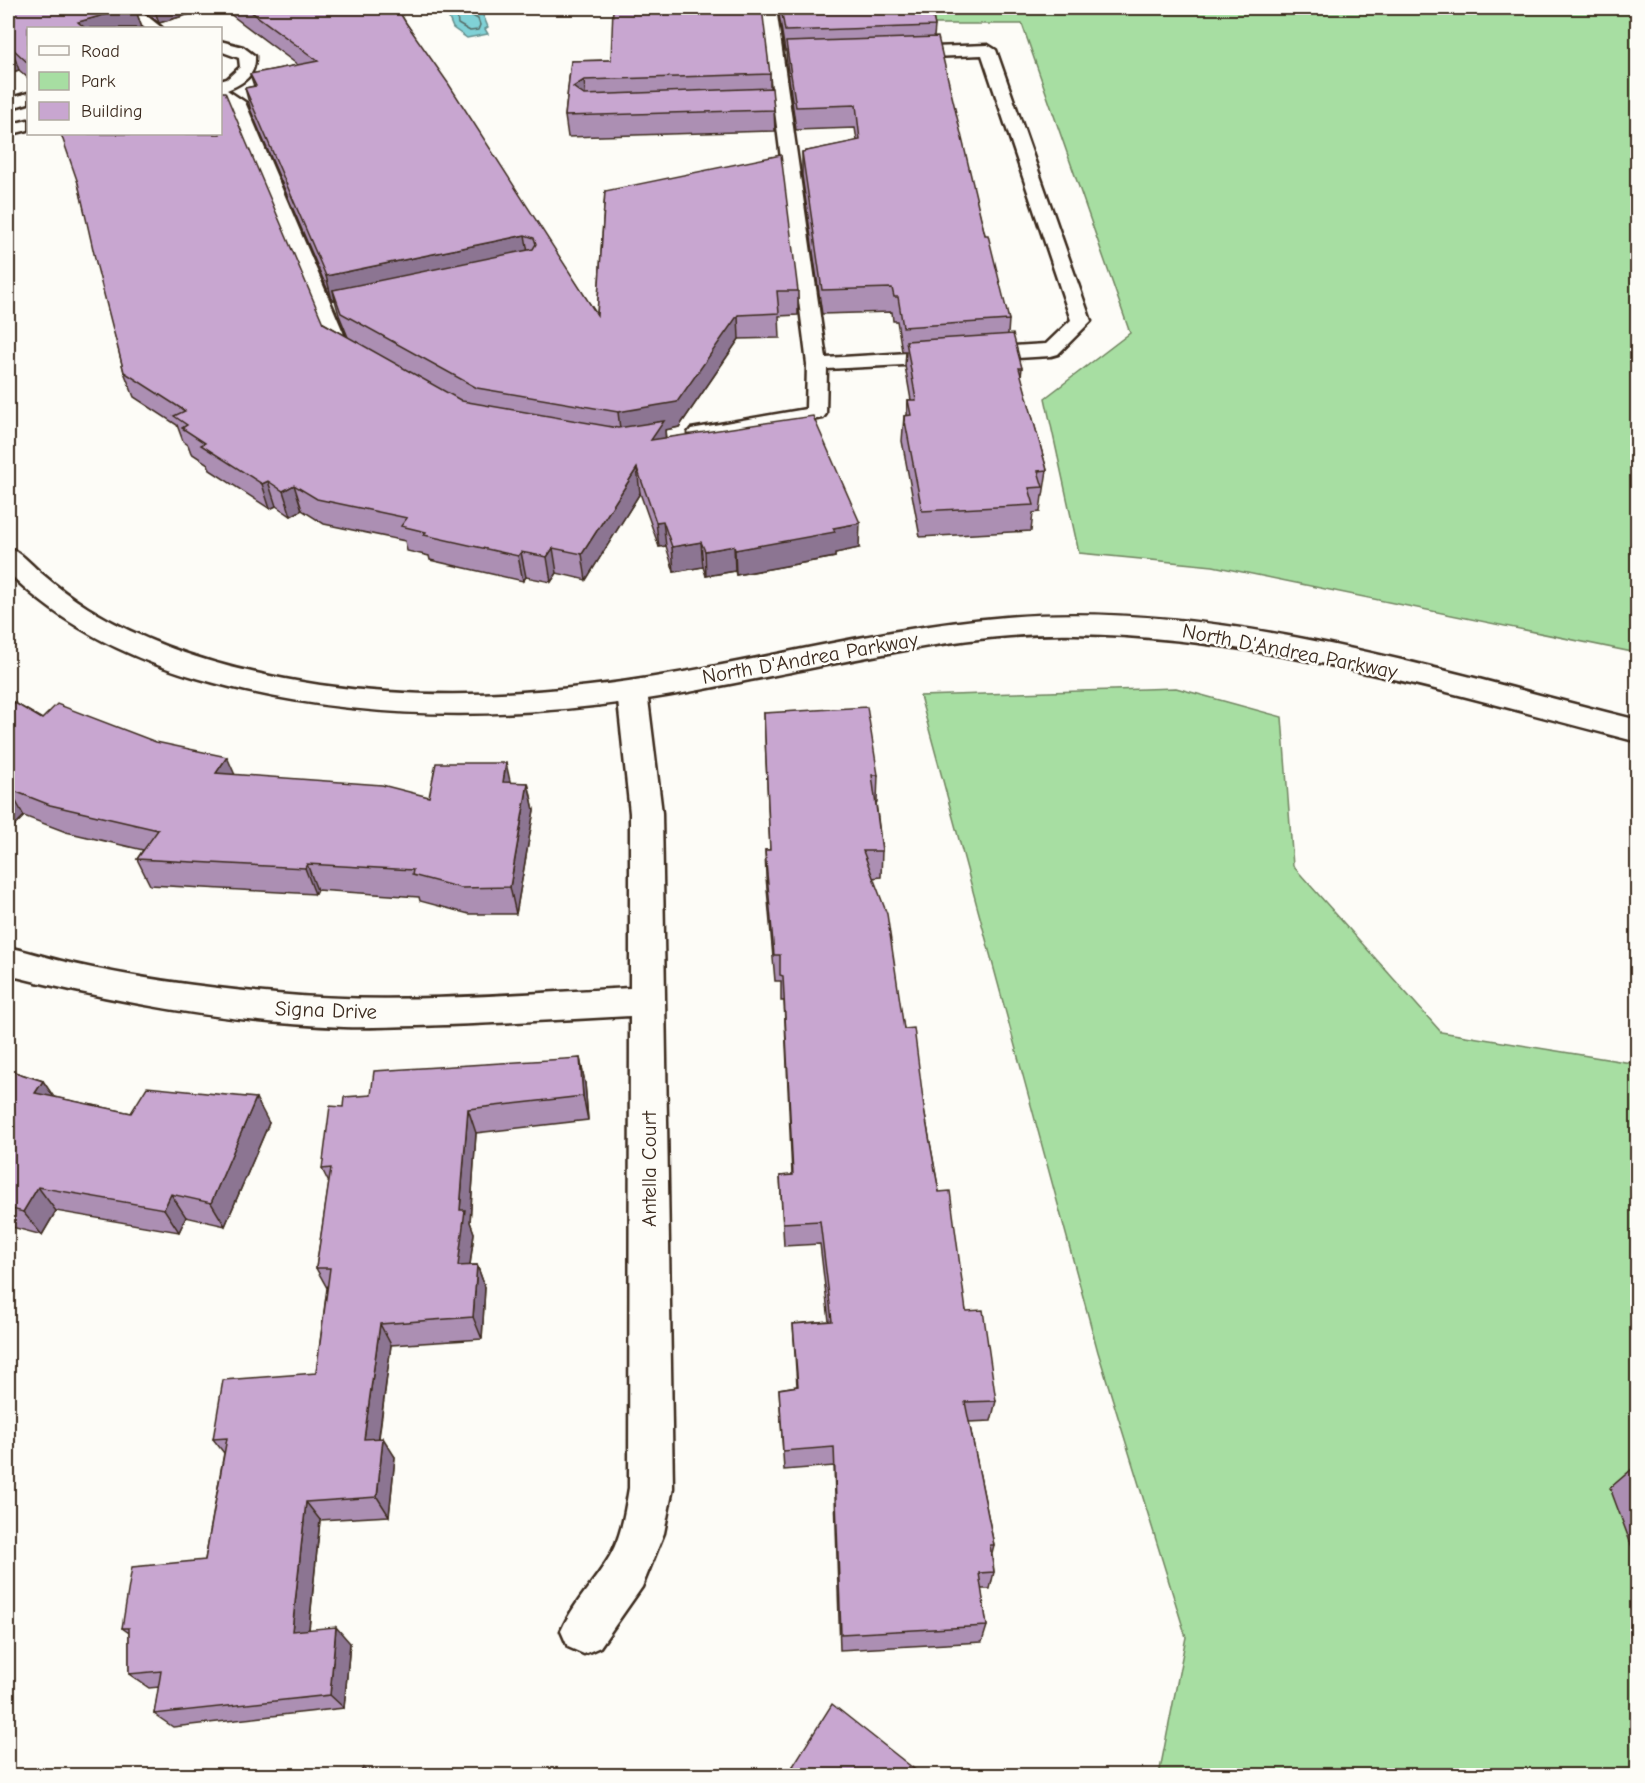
<svg xmlns="http://www.w3.org/2000/svg" width="1645" height="1783" viewBox="0 0 1645 1783" font-family="'Comic Neue',sans-serif">
  <style>
    .green { fill: #a7dea2; stroke: #718460; stroke-width: 1.5 }
    .water { fill: #80d1d6; stroke: #648e8c; stroke-width: 1.5 }
    .lines { fill: none; stroke-linecap: round; stroke-linejoin: round }
    .shore { stroke: #576d68; stroke-width: 1.5 }
    .service-casing { stroke: #3b2a1e; stroke-width: 5 }
    .minor-casing { stroke: #3b2a1e; stroke-width: 5 }
    .tertiary-casing { stroke: #3b2a1e; stroke-width: 5 }
    .service { fill: #fdfcf7; fill-rule: evenodd }
    .minor { fill: #fdfcf7; fill-rule: evenodd }
    .tertiary { fill: #fdfcf7; fill-rule: evenodd }
    .wall { fill: #ac8fb3; stroke: #3b2a1e; stroke-width: 1.5 }
    .shaded-wall { fill: #8c7492; stroke: #3b2a1e; stroke-width: 1.5 }
    .building { fill: #c8a6d0; stroke: #3b2a1e; stroke-width: 1.5 }
    .labels { text-anchor: middle; dominant-baseline: central; stroke-width: 5; stroke-linejoin: round; paint-order: stroke }
    .street-label { font-size: 21px; fill: #3b2a1e; stroke: #fdfcf7 }
  </style>
  <rect width="100%" height="100%" fill="#fdfcf7"/>
  <filter id="ink" filterUnits="userSpaceOnUse"><feTurbulence type="fractalNoise" baseFrequency=".0167" numOctaves="2"/><feDisplacementMap in="SourceGraphic" scale="12" xChannelSelector="R" yChannelSelector="G"/><feConvolveMatrix kernelMatrix="1 2 1 2 8 2 1 2 1" color-interpolation-filters="sRGB"/></filter>
  <g filter="url(#ink)">
    <!-- green -->
    <g class="green">
      <path d="M928 8H1637V653L1213 566 1079 553 1045 398 1130 333 1022 24H933Z"/>
      <path d="M1176 688 1282 717 1293 866 1441 1032 1637 1064V1775H1159L1186 1637 1098 1352 920 696Z"/>
    </g>
    <!-- water -->
    <path class="water" d="M471 8 483 15 488 27 485 29 488 34 467 38 453 28 448 16 451 14 450 9Z"/>
    <g class="lines">
      <!-- shore -->
      <path class="shore" d="M456 8 458 24 470 31 478 30 480 25 478 19 469 14 468 8"/>
      <!-- service casing -->
      <g class="service-casing">
        <g id="service">
          <path d="M121 8H137L162 28H145Z"/>
          <path d="M762 8H776L826 358 942 351 949 353 952 357 949 361 942 363 827 369 826 414 823 418 698 439 691 437 688 433 691 429 806 409 807 364Z"/>
          <path d="M220 41 243 47 255 56C256 75 244 83 227 90L245 102 346 339 367 353 364 357H350L328 342 230 105 220 99V81L227 79 240 67 239 58 220 51Z"/>
          <path d="M988 45 996 50 1091 321 1058 354 1051 356 983 360 976 358 973 354 976 350 983 348 1046 344 1071 320 982 55 906 58 898 53 906 48Z"/>
          <path d="M28 93V103L8 109V99Z"/>
          <path d="M28 120V130L8 135V125Z"/>
        </g>
      </g>
      <!-- minor casing -->
      <g class="minor-casing">
        <path id="minor" d="M632 681 642 684 647 691 662 813 673 1488 664 1533 642 1587 600 1647 584 1654 568 1647 561 1631C573 1603 595 1582 610 1556 622 1535 625 1511 629 1488L630 1016C559 1020 488 1024 417 1026 393 1026 368 1028 344 1027 230 1023 118 1003 8 975V947C30 952 51 959 74 964 140 979 208 988 276 994 393 1005 513 994 630 988V813L617 691 622 684Z"/>
      </g>
      <!-- tertiary casing -->
      <g class="tertiary-casing">
        <path id="tertiary" d="M8 548C22 552 30 564 41 573 56 586 72 598 88 608 158 651 240 673 320 685 436 702 557 694 673 674 784 655 894 626 1006 617 1220 600 1432 669 1638 720V742C1452 694 1267 637 1075 634 979 632 884 654 791 672 738 682 686 694 633 701 498 720 363 720 230 687 148 667 68 633 8 572Z"/>
      </g>
      <!-- service -->
      <use href="#service" class="service"/>
      <!-- minor -->
      <use href="#minor" class="minor"/>
      <!-- tertiary -->
      <use href="#tertiary" class="tertiary"/>
    </g>
    <!-- wall -->
    <g class="wall">
      <path d="M8 8H135L142 28H28V78L19 70 9 73 8 72Z"/>
      <path d="M140 8H211L159 23Z"/>
      <path d="M216 8H397L406 23 597 315 605 191 798 291V315L779 316 780 338 739 339 679 427 665 430 666 438 859 548 835 553V557L736 575 735 571 706 576 703 567 674 572 666 546 659 547 640 493 586 580 557 573 551 582 526 577 523 581 430 560 429 556 407 551 405 541 324 524 302 510 291 516 276 506 270 509 210 470 208 464 191 453 188 445 183 441 177 425 134 397 124 372 78 183 348 337 339 315 335 300H332L251 111 245 88 254 86 250 74 298 65 222 8 218 9Z"/>
      <path d="M777 8H931L935 26 934 37 985 235 1009 320 1008 334 1022 368 1021 377 1047 470 1043 496H1042L1040 512 1033 513 1031 531 920 537 902 441 904 416 907 415 908 400H911L905 366 906 351H902L897 321H893L892 312 822 314 802 175V152L857 141 855 128 796 130 787 64 786 51H785L778 8Z"/>
      <path d="M611 60 770 74V88L774 110 775 131 568 137 565 116 571 61Z"/>
      <path d="M8 699 42 719 235 775 429 797 510 783H528L534 810 516 914H469L420 901 419 897 317 890 315 894 150 885 137 859 143 850 66 832 24 816 14 826 8 823Z"/>
      <path d="M764 713 878 775 877 802H876L882 851 881 877 873 878 904 1029 925 1115 939 1192 966 1311 996 1401 991 1421 969 1422 994 1545 992 1553 994 1572 990 1589H981L987 1626 982 1642 840 1650 834 1466 784 1470 779 1389 797 1386 793 1324 829 1321 820 1244 784 1246 780 1176 792 1175 784 1001H781V981H775L766 877 765 850H770Z"/>
      <path d="M580 1058 585 1083 588 1120 476 1133 470 1222 474 1233 470 1265H477L485 1287 482 1339 391 1345 379 1438 395 1457 389 1516 320 1520 309 1630 350 1643 344 1708 173 1727 154 1714 159 1687 149 1688 129 1674V1633L122 1628 205 1560 224 1453 213 1439 316 1373 327 1288 316 1268 329 1183 322 1169 343 1107 371 1095Z"/>
      <path d="M8 1070 43 1081 53 1097 131 1113 269 1123 225 1226 186 1217 179 1232 56 1211 42 1235 8 1226Z"/>
      <path d="M1638 1464V1563L1610 1488Z"/>
      <path d="M793 1766 923 1776H794Z"/>
    </g>
    <!-- shaded-wall -->
    <g class="shaded-wall">
      <path d="M129 8H135L142 28H80L78 22Z"/>
      <path d="M154 8H211L159 23Z"/>
      <path d="M11 47 19 70 9 73 8 69V48Z"/>
      <path d="M584 80 586 101 573 87Z"/>
      <path d="M525 235 529 259 333 290 335 300H332L326 276Z"/>
      <path d="M738 315 739 339 679 427 665 430 666 446 621 437 618 412Z"/>
      <path d="M637 468 640 493 586 580 582 554Z"/>
      <path d="M268 481 276 506 270 509 262 484Z"/>
      <path d="M294 485 302 510 291 516 283 491Z"/>
      <path d="M663 521 666 546 659 547 656 522Z"/>
      <path d="M860 523 859 548 835 553V557L736 575 735 550 833 528Z"/>
      <path d="M701 542 703 567 674 572 672 547Z"/>
      <path d="M734 546 735 571 706 576 705 551Z"/>
      <path d="M553 548 557 573 551 582 547 557Z"/>
      <path d="M521 552 526 577 523 581 518 556Z"/>
      <path d="M227 757 239 784 216 773Z"/>
      <path d="M506 763 512 790 503 782Z"/>
      <path d="M528 783 534 810 516 914 510 887Z"/>
      <path d="M9 789 24 816 14 826 8 815V790Z"/>
      <path d="M307 864 317 890 315 894 305 868Z"/>
      <path d="M580 1058 585 1083 588 1120 583 1096Z"/>
      <path d="M43 1081 60 1106 35 1093Z"/>
      <path d="M256 1098 269 1123 225 1226 211 1203Z"/>
      <path d="M468 1109 476 1133 470 1222 474 1233 467 1288 458 1266 460 1210Z"/>
      <path d="M38 1187 56 1211 42 1235 23 1212Z"/>
      <path d="M171 1194 186 1217 179 1232 164 1209Z"/>
      <path d="M477 1265 485 1287 482 1339 473 1317Z"/>
      <path d="M380 1324 391 1345 376 1458 364 1439Z"/>
      <path d="M383 1438 395 1457 389 1516 377 1497Z"/>
      <path d="M306 1502 320 1520 307 1647 292 1631Z"/>
      <path d="M336 1627 350 1643 344 1708 330 1695Z"/>
    </g>
    <!-- building -->
    <g class="building">
      <path d="M8 8H129L78 22 85 28H28V63L11 47 8 48Z"/>
      <path d="M246 8H397L406 23 448 83 597 315 605 191 781 155 798 291H777L779 313 738 315 677 402 618 412 477 388 341 313 333 290 533 249 536 244 534 238 525 235 326 276 245 88 256 86 250 74 318 61Z"/>
      <path d="M613 8H762L770 74 584 80 573 87 584 95 772 88 774 110 565 116 571 61 611 60Z"/>
      <path d="M781 8H931L935 26 785 31Z"/>
      <path d="M938 37 985 235H988L1009 320 903 327 898 297H894L892 288 822 290 802 152 860 140 856 105 796 107 786 42Z"/>
      <path d="M220 92H225L323 323 462 401 618 428 664 421 651 440 813 416 860 523 833 528 835 532 735 550 734 546 705 551 701 542 672 547 663 521 656 522 637 468 582 554 553 548 547 557 521 552 518 556 424 535 426 532 401 526 407 518 317 499 294 485 283 491 268 481 262 484 201 445 205 443 182 428 187 425 174 416 185 411 124 372 97 267 78 183 61 134H220Z"/>
      <path d="M1013 334 1022 368H1019L1047 470 1038 471 1043 487 1029 488 1034 505 922 511 904 416 911 415 908 400H916L906 341Z"/>
      <path d="M8 699 42 719 57 704 156 742 227 757 216 773 382 785 429 797 436 763H506L503 782 528 783 510 887 461 888 412 875 413 870 307 864 305 868 137 859 158 830 50 805 9 789 8 790Z"/>
      <path d="M867 707 878 775H872L882 851H863L887 914 904 1029 914 1028 925 1115 939 1192 950 1191 966 1311 983 1310 996 1401 965 1402 994 1545H990L994 1572 979 1573 987 1626 841 1634 834 1447 783 1451 779 1389 798 1386 793 1324 832 1321 820 1221 783 1223 780 1176 793 1175 783 976 780 975V955H774L765 850H770L764 713Z"/>
      <path d="M580 1058 583 1096 468 1109 460 1210H465L458 1266 477 1265 473 1317 380 1324 364 1439 383 1438 377 1497 306 1502 292 1631 336 1627 330 1695 154 1714 161 1671 129 1674V1628H122L132 1567 205 1560 227 1438 213 1439 223 1380 316 1373 330 1268H316L331 1168 322 1169 330 1106 343 1107 344 1097 371 1095 374 1071Z"/>
      <path d="M8 1070 43 1081 35 1093 131 1113 147 1087 256 1098 211 1203 171 1194 164 1209 38 1187 23 1212 8 1208Z"/>
      <path d="M832 1704 923 1776H796L799 1771 793 1766Z"/>
      <path d="M363 1768 372 1776H358Z"/>
    </g>
  </g>
  <g class="labels">
    <!-- street labels -->
    <g class="street-label">
      <text transform="translate(1290 651) rotate(11)">North D'Andrea Parkway</text>
      <text transform="translate(810 658) rotate(-10)">North D'Andrea Parkway</text>
      <text transform="translate(326 1010) rotate(2)">Signa Drive</text>
      <text transform="translate(649 1169) rotate(-90)">Antella Court</text>
    </g>
  </g>
  <!-- margin -->
  <rect width="1645" height="1783" fill="none" stroke="#fdfcf7" stroke-width="30"/>
  <rect x="15" y="15" width="1615" height="1753" fill="none" stroke="#3b2a1e" stroke-width="2" filter="url(#ink)"/>
  <!-- legend -->
  <rect x="27" y="27" width="195" height="108" fill="#fdfcf7" stroke="#afa8a0" stroke-width="1.5"/>
  <rect x="39" y="46" width="30" height="9" fill="#fdfcf7" stroke="#afa8a0" stroke-width="1.5"/>
  <text x="81" y="57" font-size="18" fill="#3b2a1e">Road</text>
  <rect x="39" y="72" width="30" height="18" fill="#a7dea2" stroke="#afa8a0" stroke-width="1.5"/>
  <text x="81" y="87" font-size="18" fill="#3b2a1e">Park</text>
  <rect x="39" y="102" width="30" height="18" fill="#c8a6d0" stroke="#afa8a0" stroke-width="1.5"/>
  <text x="81" y="117" font-size="18" fill="#3b2a1e">Building</text>
</svg>
